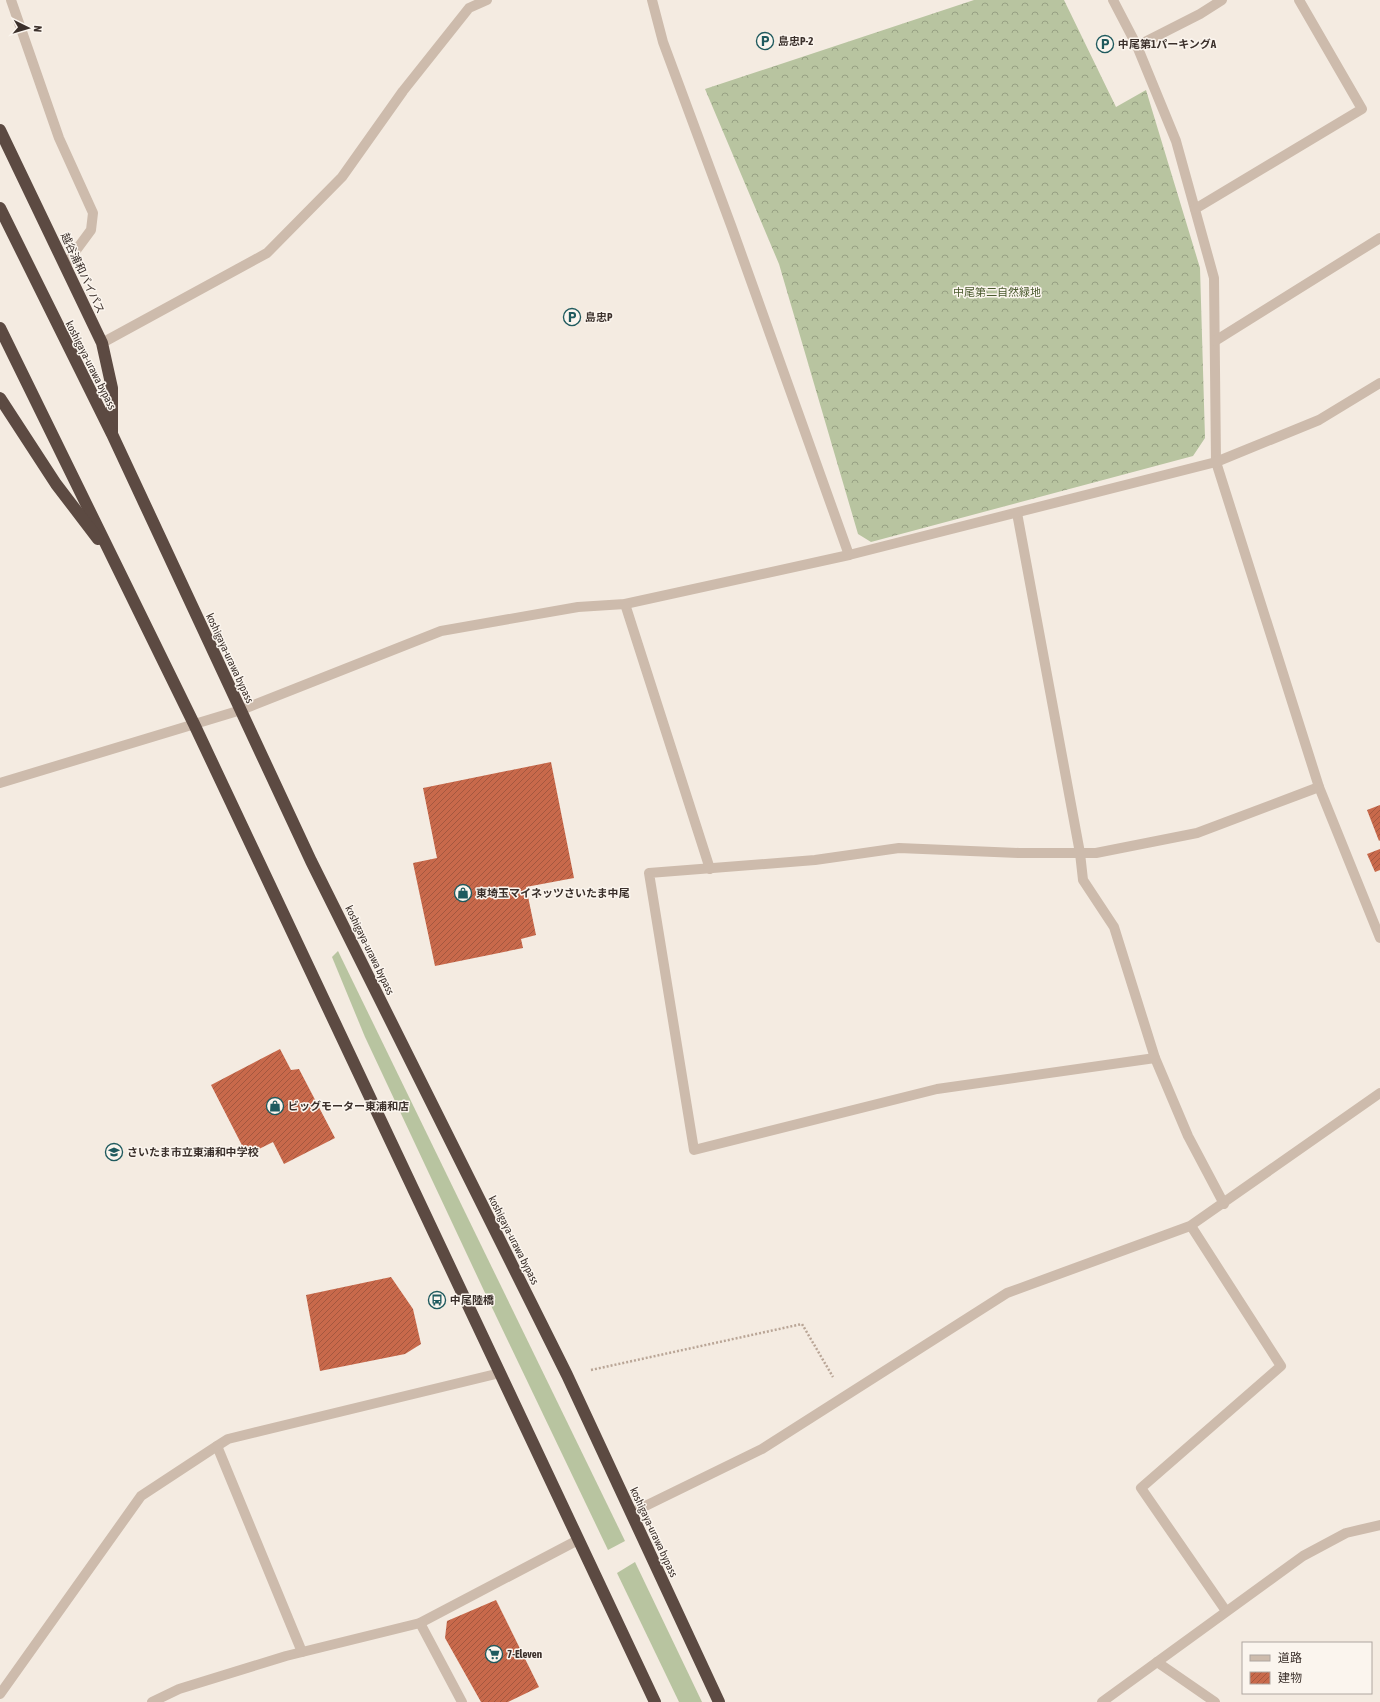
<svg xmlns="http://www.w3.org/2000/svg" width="1380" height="1702" viewBox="0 0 1380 1702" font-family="'Asap Condensed','Noto Sans JP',sans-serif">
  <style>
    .grass { fill: #b8c4a0 }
    .forest { fill: url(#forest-crowns) }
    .building { fill: url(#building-hatch) }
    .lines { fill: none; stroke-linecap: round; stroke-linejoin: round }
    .path { stroke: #b9a596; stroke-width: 2.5; stroke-dasharray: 2 2; stroke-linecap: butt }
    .street { stroke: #cdbbac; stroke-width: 10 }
    .highway { stroke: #5c4a42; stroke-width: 12 }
    .labels { text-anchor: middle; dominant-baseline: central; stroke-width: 3; stroke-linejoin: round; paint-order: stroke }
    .poi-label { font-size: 11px; font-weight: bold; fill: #3b302b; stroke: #fbf5ee; text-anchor: start }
    .street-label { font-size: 11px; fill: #3b302b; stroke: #fbf5ee }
    .park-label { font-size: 11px; fill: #4a5a2e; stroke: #fbf5ee }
  </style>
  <defs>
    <pattern id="forest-crowns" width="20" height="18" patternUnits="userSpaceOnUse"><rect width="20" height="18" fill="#b8c4a0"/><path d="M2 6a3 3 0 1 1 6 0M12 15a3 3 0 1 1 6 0" fill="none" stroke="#97a083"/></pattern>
    <pattern id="building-hatch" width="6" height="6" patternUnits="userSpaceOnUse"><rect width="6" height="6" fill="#c8694b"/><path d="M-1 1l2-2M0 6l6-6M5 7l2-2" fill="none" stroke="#a4573f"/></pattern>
  </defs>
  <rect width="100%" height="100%" fill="#f4ebe1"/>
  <!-- grass -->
  <g class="grass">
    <path d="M338 951 625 1541 608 1550 486 1295 365 1037 332 957Z"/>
    <path d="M635 1562 702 1702H679L617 1573Z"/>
  </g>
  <!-- forest -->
  <path class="forest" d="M974 0H1064L1116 107 1146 90 1200 268 1205 438 1193 456 871 542 858 534 779 264 705 89Z"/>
  <!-- building -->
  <g class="building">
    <path d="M551 762 574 878 526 887 536 935 521 939 523 948 435 966 413 863 437 858 423 788Z"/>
    <path d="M1380 805V840L1379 841 1367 810Z"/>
    <path d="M1380 849V870L1375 872 1367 854Z"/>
    <path d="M280 1049 291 1070 299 1069 335 1138 284 1164 273 1142 247 1155 211 1085Z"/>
    <path d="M391 1277 413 1309 421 1344 405 1354 320 1371 306 1295Z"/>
    <path d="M496 1600 539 1687 508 1702H481L445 1638 447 1621Z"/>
  </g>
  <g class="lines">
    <!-- path -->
    <path class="path" d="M591 1370 802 1324 833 1377"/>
    <!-- street -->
    <g class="street">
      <path d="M11 0 59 138 93 213 91 230 66 264"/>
      <path d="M652 0 663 42 732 228 849 555"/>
      <path d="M1113 0 1137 46 1176 141 1214 278 1216 462 1319 787 1380 938"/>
      <path d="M1137 46 1200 14 1222 0"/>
      <path d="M1195 209 1362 109 1299 0"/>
      <path d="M1215 341 1380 238"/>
      <path d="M102 343 267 253 342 177 403 91 469 8 487 0"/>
      <path d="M1017 513 1080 853 1083 880 1114 927 1155 1058 1188 1136 1224 1204"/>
      <path d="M625 604 710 869"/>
      <path d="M0 783 241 710 441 631 578 607 625 604 849 555 1216 462 1319 420 1380 383"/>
      <path d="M1155 1058 937 1089 694 1150 649 873 815 860 899 848 1019 853H1096L1197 833 1319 787"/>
      <path d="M1191 1226 1281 1366 1141 1488 1226 1611"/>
      <path d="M217 1446 302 1652"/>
      <path d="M631 1513 762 1449 1007 1293 1190 1226 1380 1093"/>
      <path d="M420 1623 462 1702"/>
      <path d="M1157 1662 1215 1702"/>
      <path d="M0 1694 141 1496 217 1446 228 1439 500 1373"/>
      <path d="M152 1702 179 1689 286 1656 420 1623 578 1540"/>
      <path d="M1102 1702 1303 1556 1346 1533 1380 1525"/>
    </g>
    <!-- highway -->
    <g class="highway">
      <path d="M0 130 102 343 112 388V433"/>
      <path d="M0 208 112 434 311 861 567 1375 719 1702"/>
      <path d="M0 328 194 724 655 1702"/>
      <path d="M0 398 56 484 98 539"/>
    </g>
  </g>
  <!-- icons -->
  <defs>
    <g id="parking-ring" transform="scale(0.9)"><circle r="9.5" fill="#fbf5ee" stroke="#1f5a5e" stroke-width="1.5"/><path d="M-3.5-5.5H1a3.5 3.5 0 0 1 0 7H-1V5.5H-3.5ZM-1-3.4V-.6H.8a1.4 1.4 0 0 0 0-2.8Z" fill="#1f5a5e"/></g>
    <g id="shop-ring" transform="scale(0.9)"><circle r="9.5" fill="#fbf5ee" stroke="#1f5a5e" stroke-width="1.5"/><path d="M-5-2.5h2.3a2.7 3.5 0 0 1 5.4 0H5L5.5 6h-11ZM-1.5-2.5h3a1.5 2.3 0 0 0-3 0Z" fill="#1f5a5e"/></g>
    <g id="school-ring" transform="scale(0.9)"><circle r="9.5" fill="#fbf5ee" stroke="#1f5a5e" stroke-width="1.5"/><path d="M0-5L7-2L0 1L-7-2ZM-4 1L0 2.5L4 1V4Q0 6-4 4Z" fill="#1f5a5e"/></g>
    <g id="bus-ring" transform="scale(0.9)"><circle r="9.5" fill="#fbf5ee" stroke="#1f5a5e" stroke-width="1.5"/><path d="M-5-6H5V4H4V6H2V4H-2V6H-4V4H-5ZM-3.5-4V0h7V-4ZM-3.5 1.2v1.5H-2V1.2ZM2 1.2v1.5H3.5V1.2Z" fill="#1f5a5e"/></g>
    <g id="supermarket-ring" transform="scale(0.9)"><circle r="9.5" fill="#fbf5ee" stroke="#1f5a5e" stroke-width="1.5"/><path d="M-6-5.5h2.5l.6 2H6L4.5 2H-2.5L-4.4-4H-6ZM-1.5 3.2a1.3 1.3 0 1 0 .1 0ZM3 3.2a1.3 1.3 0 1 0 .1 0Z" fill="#1f5a5e"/></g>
  </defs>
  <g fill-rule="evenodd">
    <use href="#parking-ring" x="765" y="41"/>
    <use href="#parking-ring" x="1105" y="44"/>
    <use href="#parking-ring" x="572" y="317"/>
    <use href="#shop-ring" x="463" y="893"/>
    <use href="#shop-ring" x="275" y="1106"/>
    <use href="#school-ring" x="114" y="1152"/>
    <use href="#bus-ring" x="437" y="1300"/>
    <use href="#supermarket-ring" x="494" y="1654"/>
  </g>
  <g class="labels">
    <!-- poi labels -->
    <g class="poi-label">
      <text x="778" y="41">島忠P-2</text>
      <text x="1118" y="44">中尾第1パーキングA</text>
      <text x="585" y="317">島忠P</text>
      <text x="476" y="893">東埼玉マイネッツさいたま中尾</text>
      <text x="288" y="1106">ビッグモーター東浦和店</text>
      <text x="127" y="1152">さいたま市立東浦和中学校</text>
      <text x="450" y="1300">中尾陸橋</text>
      <text x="507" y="1654">7-Eleven</text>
    </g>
    <!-- street labels -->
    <g class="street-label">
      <text transform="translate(83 273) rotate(65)">越谷浦和バイパス</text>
      <text transform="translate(91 365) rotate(63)">koshigaya-urawa bypass</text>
      <text transform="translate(230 658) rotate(65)">koshigaya-urawa bypass</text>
      <text transform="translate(370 950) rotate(64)">koshigaya-urawa bypass</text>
      <text transform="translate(514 1240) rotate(63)">koshigaya-urawa bypass</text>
      <text transform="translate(654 1532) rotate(65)">koshigaya-urawa bypass</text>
    </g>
    <!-- park labels -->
    <g class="park-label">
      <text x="997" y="292">中尾第二自然緑地</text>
    </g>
  </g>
  <!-- legend -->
  <rect x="1242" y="1642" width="130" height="52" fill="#fbf5ee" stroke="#aea6a0"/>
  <rect x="1250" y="1655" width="20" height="6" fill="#cdbbac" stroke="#aea6a0"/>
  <text x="1278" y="1662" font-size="12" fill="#3b302b">道路</text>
  <rect x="1250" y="1672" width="20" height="12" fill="url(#building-hatch)" stroke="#aea6a0"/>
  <text x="1278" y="1682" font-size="12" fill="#3b302b">建物</text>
  <!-- north arrow -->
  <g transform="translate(28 28) rotate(95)" stroke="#fbf5ee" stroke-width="3" paint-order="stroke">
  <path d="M0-3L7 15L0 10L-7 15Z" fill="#3b302b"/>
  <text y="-6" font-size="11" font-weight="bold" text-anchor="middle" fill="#3b302b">N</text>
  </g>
</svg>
